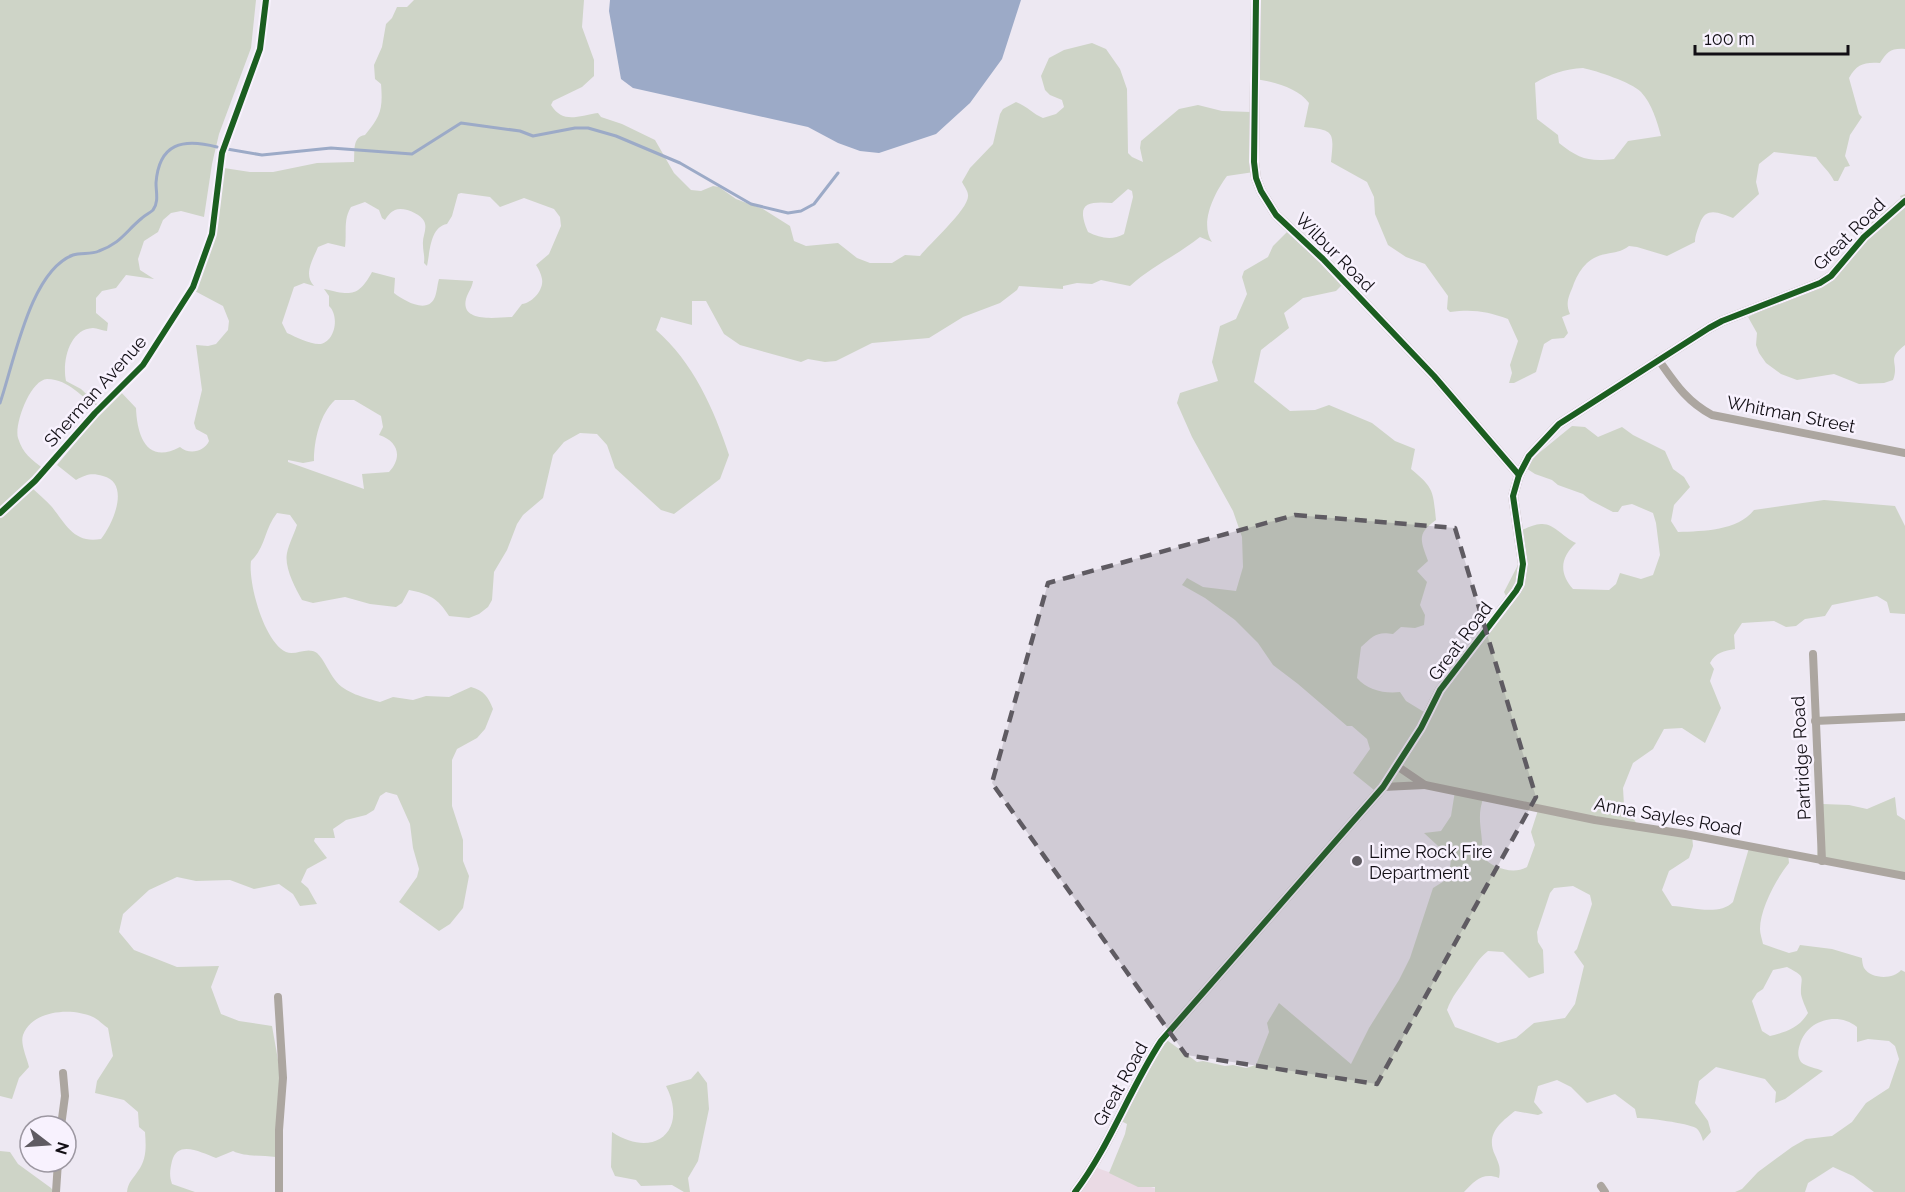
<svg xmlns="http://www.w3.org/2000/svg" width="1905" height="1192" viewBox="0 0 1905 1192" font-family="Raleway,sans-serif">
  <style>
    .education { fill: #eadae4 }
    .green { fill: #ced4c7; fill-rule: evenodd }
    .water { fill: #9caac7 }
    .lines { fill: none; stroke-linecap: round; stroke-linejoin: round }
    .stream { stroke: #9caac7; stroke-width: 3 }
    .minor { stroke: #aca6a0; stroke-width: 8 }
    .tertiary { stroke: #aca6a0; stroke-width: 10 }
    .cycleway-casing { stroke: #f8f2fe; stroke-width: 10 }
    .cycleway { stroke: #1b5e20; stroke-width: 6 }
    .marked { fill: #5f5b62; fill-opacity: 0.2; stroke: #5f5b62; stroke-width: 4.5; stroke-dasharray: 12 8; stroke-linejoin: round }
    .poi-dot { fill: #5f5b62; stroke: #f8f2fe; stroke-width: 2 }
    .labels { text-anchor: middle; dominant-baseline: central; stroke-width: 5; stroke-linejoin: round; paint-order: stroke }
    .street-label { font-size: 18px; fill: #120f15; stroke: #f8f2fe }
    .poi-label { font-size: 18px; fill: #120f15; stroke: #f8f2fe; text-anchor: start }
  </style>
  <rect width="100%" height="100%" fill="#ede8f2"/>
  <!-- education -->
  <path class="education" d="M1093 1166 1100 1169 1165 1192H1075Z"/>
  <!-- green -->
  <g class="green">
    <path d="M0 0H256L251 48 219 134 212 164 204 217 181 211 171 213 163 220 158 232 144 241 138 259 140 270 154 279 126 275 116 288 102 291 96 298V313L108 323 107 331C103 331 97 328 93 328 69 329 62 362 66 381L81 389 100 407C81 399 70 379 47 379 30 380 14 425 18 438 23 454 31 459 44 469L0 507Z"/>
    <path d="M414 0H584L582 27 594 60V76L582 87 553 101 551 105C563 124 578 116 598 113L601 117 622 124 655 140 674 173 691 190 701 191 713 186 719 187 736 199 763 209 790 226 794 241 806 246 838 243 857 258 870 263H892L905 255 920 256C929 244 970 208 968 195 968 191 964 186 962 182L970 168 993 144 1000 114 1003 109 1016 102C1027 106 1033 114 1043 118L1056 114 1064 107 1062 100 1050 95 1045 90 1041 76 1049 58 1064 50 1092 43 1106 49 1120 69 1127 89 1128 153 1132 157 1143 162 1140 148 1141 141 1179 109 1198 105 1222 111 1251 112 1254 172 1227 176C1215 192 1199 223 1212 242L1200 237C1176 256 1152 266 1130 286L1101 280 1092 284 1077 283 1063 286V289L1019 286 1017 290 1000 303 963 317 929 338 872 343 836 361 825 362 808 359 801 362 740 345 724 334 706 301H692V325L661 317 656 330C693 362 714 409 729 455L720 479 674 514 661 510 615 468 607 445 597 434 580 433 564 442 553 455 543 498 523 515 517 524 507 550 494 572 492 600 488 607 479 614 469 618 449 616C438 598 429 594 409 590L402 603 396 607 370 604 345 597 313 603 302 600C295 588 284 567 287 553 289 544 294 534 297 525L290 515 277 513C264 529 266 547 251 561 248 583 264 642 286 652 296 656 307 646 317 653 325 661 328 671 335 680 344 693 366 698 380 702L393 697 413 700 426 696 449 697 471 687C484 691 488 696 493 709L485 729 477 738 457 749 452 760V806L463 840V861L469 876 463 908 450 924 439 931 399 902 417 877 419 869 413 848 410 824 397 795 386 792 380 796 374 810 366 815 346 820 333 829 335 838H315L314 841 327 858 307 869 301 882 308 888 317 904 300 906 293 894 279 884 254 889 230 880 196 881 177 877 149 890 123 914 119 932 134 950 177 967 219 966 211 987 221 1014 239 1021 272 1026 281 1077 276 1157C262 1155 245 1157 233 1151L216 1158C202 1153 178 1139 172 1161 170 1170 169 1175 172 1184L195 1192H127C128 1182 133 1179 138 1171 147 1159 146 1146 145 1132L139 1127 138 1112 124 1100 95 1093 97 1081 113 1056 108 1028C103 1025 98 1019 93 1017 72 1007 32 1010 23 1035 20 1044 27 1058 29 1067L19 1078 12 1099 0 1096V515L31 487C38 494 46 500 52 507 66 525 75 544 101 539 113 524 131 483 103 476 92 473 87 474 76 480L57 465 119 390 136 408C137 436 147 465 180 447 189 455 204 452 209 441L207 435 196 429 194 423 202 390 196 345 208 346 216 344 228 330 229 321 223 306 191 289C212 247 220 214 224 168L250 172H273L317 163 354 162C355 151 352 137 365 135 381 116 383 109 381 84L375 79 374 65 382 47 386 24 392 18 397 7H407ZM1128 189 1132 191 1133 197 1124 234C1112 241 1100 238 1088 232 1076 204 1086 201 1112 203ZM461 193 490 197 500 207 524 198 554 209 560 217 561 226 549 254 536 265C539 269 541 274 542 279 544 290 532 303 522 304L512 317C499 317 460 324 466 299 468 292 472 288 473 281L439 279C437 285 437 294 434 299 426 314 403 300 394 293L395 278 372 272C358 298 350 295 324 289L329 296V306C340 316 335 343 319 344 309 344 296 337 287 333L282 323 294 287 304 283 314 286C303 275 313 259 318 247L328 243 345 247C347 232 343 220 351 207L365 202 379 210 382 218 385 220C387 217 390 212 395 210 403 206 421 214 424 221 428 229 422 236 423 245 423 252 425 256 424 263L427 266C430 252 430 227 447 224L452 216 458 194ZM335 400H354L381 416 383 427 379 435C398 441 403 457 389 472L362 474 364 489 288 462V460L303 463 314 461C314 440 320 414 335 400Z"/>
    <path d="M1255 0H1905V49C1891 48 1887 52 1880 63 1864 62 1857 64 1849 78L1859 114 1862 117 1850 135 1845 156 1850 166 1845 167 1838 181H1834C1830 172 1822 166 1816 157L1774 152 1759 164 1756 182 1759 194 1733 218C1720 213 1706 206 1700 223 1698 229 1695 235 1695 242L1667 256 1637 247 1629 246C1621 252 1615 252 1606 254 1588 257 1579 270 1573 286 1569 296 1565 303 1570 314L1562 317 1568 333 1564 338 1552 339 1544 344 1536 372 1514 383H1509L1512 373 1510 365 1518 341 1508 319C1487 311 1472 309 1450 312L1447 309 1448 296 1425 264 1406 257 1388 245 1375 214 1374 197 1367 182 1331 162C1334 132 1335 130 1304 127L1309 103C1298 88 1274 82 1256 79ZM1583 68C1597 71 1631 82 1641 92 1652 104 1657 121 1661 136L1628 141 1614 159C1589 162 1579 159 1559 143L1558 135 1537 119 1535 83C1550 74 1565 69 1583 68Z"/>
    <path d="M1905 194V345C1885 360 1900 362 1893 380L1884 383 1859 384 1834 374 1797 380 1781 374 1766 363 1759 353 1756 345 1757 333 1748 317 1804 289 1829 273 1867 226 1901 198 1900 196Z"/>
    <path d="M1287 232 1344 283 1336 291 1303 298 1284 313 1289 328 1261 350 1254 382 1290 411 1315 410 1329 405 1372 423 1395 441 1415 449 1411 469C1434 488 1433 491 1436 520 1416 534 1421 541 1428 561L1417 571 1427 582 1420 605 1425 615 1424 625 1415 628 1401 627 1393 634C1377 631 1373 636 1361 647L1357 678C1367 690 1385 694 1400 692L1406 701 1424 712 1506 596 1504 592 1520 561 1516 532C1524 530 1533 524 1541 524 1554 523 1564 538 1576 543 1560 558 1559 573 1573 589L1609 590 1616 584 1620 573 1641 579 1653 575 1660 555 1656 523 1653 513 1632 504 1622 506 1618 512H1613L1590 500 1583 494 1558 485 1552 480 1535 474 1523 466 1572 426 1585 427 1598 437 1622 427 1633 435 1665 451 1673 469 1684 477 1690 487 1674 505 1671 521 1678 532C1704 531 1737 531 1754 510L1824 500 1895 506 1905 526V614L1890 613 1887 602 1877 596 1832 605 1825 616 1805 619 1796 626 1786 627 1774 621 1742 623 1734 635 1735 649C1724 651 1716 652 1710 663L1714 669 1710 681 1721 708 1705 743 1682 728 1664 729 1653 749 1633 763 1623 788 1624 805 1637 824 1692 835 1693 846 1689 858 1669 871 1662 890 1672 906C1690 907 1720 916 1733 902L1749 848 1788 853 1789 863C1776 879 1760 909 1760 929 1760 934 1762 939 1763 944L1789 953 1797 951 1800 945 1832 949 1862 958C1862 961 1863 966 1864 968 1871 979 1893 980 1901 970L1905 972V1192H1874L1853 1176 1833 1167 1808 1183 1805 1192H1735L1742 1189 1758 1172 1792 1147 1806 1139 1832 1136 1852 1122 1866 1103 1889 1088 1899 1059 1895 1046 1889 1041 1868 1039 1857 1042V1027C1838 1011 1807 1020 1800 1044 1798 1050 1797 1056 1801 1062 1806 1067 1817 1068 1823 1071L1785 1099 1775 1103 1776 1092 1765 1079 1716 1067 1699 1081 1695 1103 1708 1121 1711 1132 1703 1141C1702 1137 1700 1131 1696 1128 1687 1123 1648 1118 1637 1118L1635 1109 1615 1094 1587 1103 1571 1087 1557 1080 1538 1086 1534 1102 1543 1113 1538 1115 1515 1111C1501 1122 1485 1134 1495 1155 1499 1164 1501 1168 1499 1178 1482 1172 1475 1181 1464 1192H1155V1187H1138L1109 1173 1125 1134 1127 1124 1117 1119 1149 1051 1164 1038 1197 1062 1203 1061 1225 1066 1233 1065 1246 1068 1256 1065 1269 1032 1267 1023 1279 1003 1351 1064 1369 1028 1399 980 1410 958 1433 888 1449 878 1451 858 1424 833 1441 831 1451 816 1455 791 1437 784 1374 790 1353 773 1370 749 1367 739 1352 726H1347L1298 684 1273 665 1258 643 1235 620 1205 598 1182 585 1187 578 1203 587 1236 591 1243 567 1242 537 1233 511 1192 437 1177 403 1180 393 1218 381 1212 362 1220 326 1236 319 1247 294 1242 277 1244 271 1268 257 1273 246ZM1484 796 1539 807 1531 832 1535 845 1527 867C1514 875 1491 868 1482 856 1484 831 1475 820 1484 796ZM1573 886 1590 895 1592 904 1577 949 1574 952 1584 966 1575 1004 1565 1018 1534 1023 1516 1038 1498 1043 1455 1027 1447 1010C1452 996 1459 989 1467 977 1474 967 1478 959 1488 951L1503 952 1529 978 1544 973 1543 950 1538 942 1537 932 1550 893 1554 888ZM1787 967C1808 978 1800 976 1801 994 1802 1000 1806 1008 1808 1013 1799 1028 1786 1032 1770 1036L1762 1031 1752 1001 1757 993 1763 989 1773 970Z"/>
    <path d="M1895 797 1897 815 1905 820V875L1817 856 1821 807 1823 804 1849 805 1867 809Z"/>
    <path d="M698 1071 707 1083 709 1109 698 1161 688 1178 690 1192H684L672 1185 641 1186 636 1180 615 1176 611 1167 612 1132C654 1160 689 1131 666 1086L691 1079Z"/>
    <path d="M0 1151 10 1152 18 1164 51 1188 54 1192H0Z"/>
  </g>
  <!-- water -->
  <path class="water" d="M610 0H1021L1002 59 970 103 936 134 879 153 860 151 838 143 808 127 633 88 621 79 609 11Z"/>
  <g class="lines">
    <!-- stream -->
    <g class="stream">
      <path d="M227 149 262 155 331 148 412 154 461 123 520 131 533 136 575 128H588L616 136 680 163 751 204 788 213 801 211 814 204 838 173"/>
      <path d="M0 403C14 363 30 271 73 255 81 252 91 255 99 251 121 243 125 232 142 218 145 215 150 213 153 210 159 202 156 192 156 183 159 143 183 138 217 147"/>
    </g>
    <!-- minor -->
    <g class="minor">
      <path d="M1658 359C1675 383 1686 401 1712 415L1905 453"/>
      <path d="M0 513 35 481 95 413 143 365 193 287 212 234 222 153 260 49 266 0"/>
      <path d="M1813 654 1822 861"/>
      <path d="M1815 721 1905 717"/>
      <path d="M1425 785 1595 820 1685 834 1905 876"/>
      <path d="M1383 787 1425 785 1397 766"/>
      <path d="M278 997 283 1078 279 1130V1192"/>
      <path d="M61 1126 65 1096 63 1073"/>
      <path d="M1601 1186 1605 1192"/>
      <path d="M56 1192 58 1162"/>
    </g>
    <!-- tertiary -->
    <g class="tertiary">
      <path d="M1256 0 1254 162 1256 178 1261 191 1276 215 1323 259 1434 376 1519 475"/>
      <path d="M1075 1192C1110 1146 1129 1090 1161 1041L1383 787 1421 728 1440 690 1516 591 1520 584 1523 564 1513 496 1519 475 1529 456 1559 424 1709 328 1722 321 1820 283 1831 276 1864 237 1905 201"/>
    </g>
    <!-- cycleway casing -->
    <g class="cycleway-casing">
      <g id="cycleway">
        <path d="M1256 0 1254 162 1256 178 1261 191 1276 215 1323 259 1434 376 1519 475"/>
        <path d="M0 513 35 481 95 413 143 365 193 287 212 234 222 153 260 49 266 0"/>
        <path d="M1075 1192C1110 1146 1129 1090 1161 1041L1383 787 1421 728 1440 690 1516 591 1520 584 1523 564 1513 496 1519 475 1529 456 1559 424 1709 328 1722 321 1820 283 1831 276 1864 237 1905 201"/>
      </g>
    </g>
    <!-- cycleway -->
    <use href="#cycleway" class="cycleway"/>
  </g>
  <!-- marked area -->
  <path class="marked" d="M1295 515 1455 528 1536 797 1377 1084 1186 1055 992 783 1048 583Z"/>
  <!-- markers -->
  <circle class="poi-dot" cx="1357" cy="861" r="6"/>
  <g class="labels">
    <!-- street labels -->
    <g class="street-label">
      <text transform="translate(1849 234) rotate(-45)">Great Road</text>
      <text transform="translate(1335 252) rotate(45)">Wilbur Road</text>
      <text transform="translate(95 391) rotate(-48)">Sherman Avenue</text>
      <text transform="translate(1791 414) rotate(11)">Whitman Street</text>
      <text transform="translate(1460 641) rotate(-53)">Great Road</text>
      <text transform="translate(1801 758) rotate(-93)">Partridge Road</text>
      <text transform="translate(1668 816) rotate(10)">Anna Sayles Road</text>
      <text transform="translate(1120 1084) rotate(-61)">Great Road</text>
    </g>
    <!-- poi labels -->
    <g class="poi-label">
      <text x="1369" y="851">Lime Rock Fire<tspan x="1369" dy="21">Department</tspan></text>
    </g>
  </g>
  <!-- north arrow -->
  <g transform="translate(48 1144) rotate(107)"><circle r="28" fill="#f8f2fe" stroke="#9c97a1" stroke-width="1.5"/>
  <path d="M0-4.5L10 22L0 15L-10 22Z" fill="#5f5b62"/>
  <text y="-9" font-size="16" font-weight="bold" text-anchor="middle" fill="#120f15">N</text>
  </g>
  <!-- scale -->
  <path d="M1695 45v9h153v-9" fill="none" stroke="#120f15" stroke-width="3"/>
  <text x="1704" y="45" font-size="18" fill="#120f15" stroke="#f8f2fe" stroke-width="4.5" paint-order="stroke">100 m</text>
</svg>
